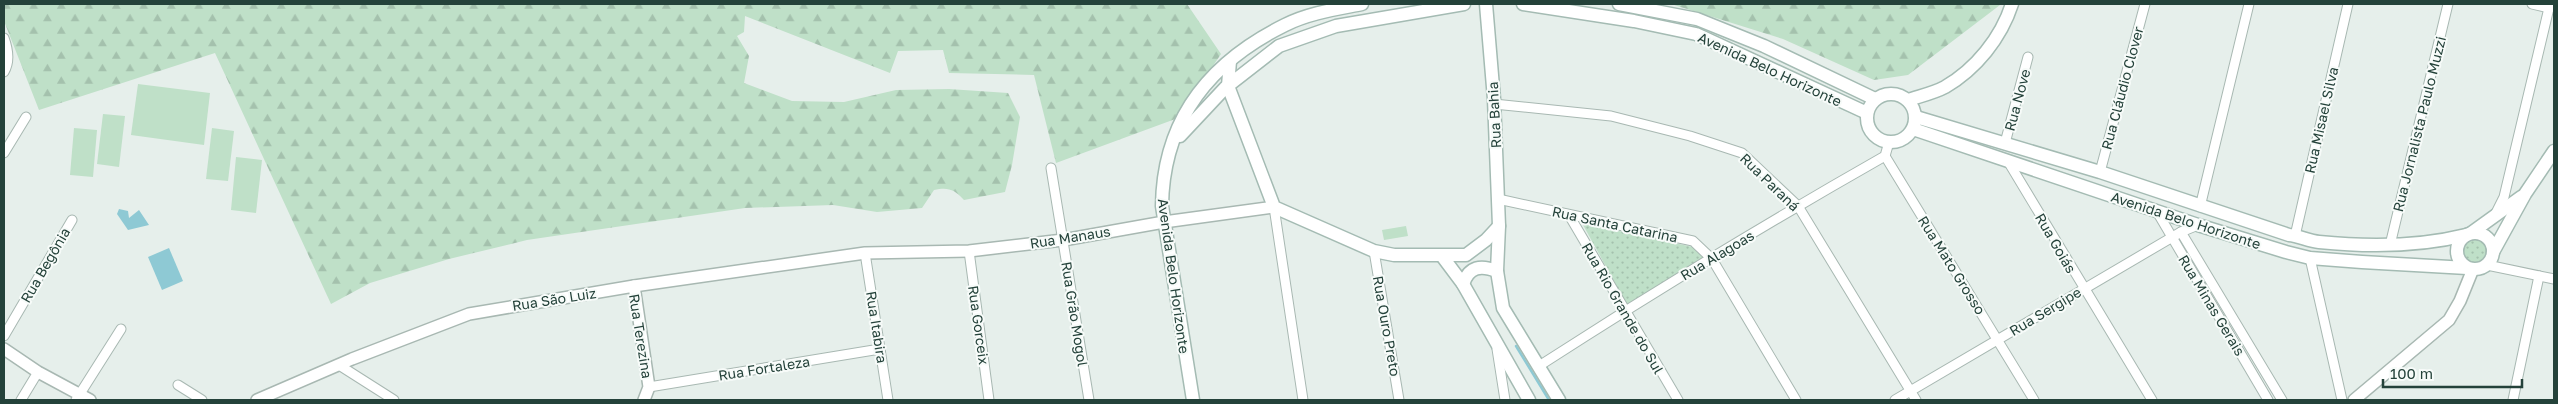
<svg xmlns="http://www.w3.org/2000/svg" width="2558" height="404" viewBox="0 0 2558 404" font-family="'Golos Text',sans-serif">
  <style>
    .forest { fill: url(#forest-firs) }
    .park { fill: url(#park-dots) }
    .pitch { fill: #bfe0c8 }
    .water { fill: #8ec9d4 }
    .lines { fill: none; stroke-linecap: round; stroke-linejoin: round }
    .stream { stroke: #8ec9d4; stroke-width: 2.5 }
    .minor-casing { stroke: #a8b8b2; stroke-width: 11 }
    .tertiary-casing { stroke: #a8b8b2; stroke-width: 14 }
    .secondary-casing { stroke: #a4bbb3; stroke-width: 15 }
    .minor { stroke: #fff; stroke-width: 9 }
    .tertiary { stroke: #fff; stroke-width: 11 }
    .secondary { stroke: #fff; stroke-width: 12 }
    .labels { text-anchor: middle; dominant-baseline: central; stroke-width: 4; stroke-linejoin: round; paint-order: stroke }
    .street-label { font-size: 14px; fill: #24423a; stroke: #f7fbf9 }
  </style>
  <defs>
    <pattern id="forest-firs" width="22" height="20" patternUnits="userSpaceOnUse" patternTransform="scale(1.25)"><rect width="22" height="20" fill="#bfe0c8"/><path d="M5 1l3.5 6h-7zM16 11l3.5 6h-7z" fill="#a4c1ad"/></pattern>
    <pattern id="park-dots" width="8" height="8" patternUnits="userSpaceOnUse" patternTransform="scale(1.25)"><rect width="8" height="8" fill="#bfe0c8"/><path d="M2 2h.1M6 6h.1" fill="none" stroke="#a4c1ad" stroke-width="1.8" stroke-linecap="round"/></pattern>
  </defs>
  <rect width="100%" height="100%" fill="#e6efeb"/>
  <!-- forest -->
  <g class="forest">
    <path d="M4 4H1187L1221 54 1178 118 1056 163 1034 75 949 73 943 50 898 51 890 73 745 16 744 32 737 36 749 56 744 83 792 101 844 102 896 90 949 89 1008 93 1020 117 1012 165 1005 192 964 200C954 189 948 187 934 190L922 208 877 212 833 205 745 208 527 240 449 259 370 283 331 304 215 53 39 110 4 21Z"/>
    <path d="M1671 4H2000V5L1908 75 1874 80 1783 39Z"/>
  </g>
  <!-- park -->
  <g class="park">
    <path d="M1582 223 1693 247 1704 258 1627 305Z"/>
    <circle cx="2474" cy="250" r="13"/>
  </g>
  <!-- pitch -->
  <g class="pitch">
    <path d="M138 84 210 93 204 145 131 135Z"/>
    <path d="M103 114 125 116 119 167 97 164Z"/>
    <path d="M74 128 97 130 93 177 70 175Z"/>
    <path d="M212 128 234 131 228 181 206 179Z"/>
    <path d="M236 157 262 160 256 213 231 210Z"/>
    <path d="M1406 226 1408 236 1384 240 1382 230Z"/>
  </g>
  <!-- water -->
  <g class="water">
    <path d="M119 209 128 211 129 218 139 210 149 225 128 230 117 214Z"/>
    <path d="M169 248 183 281 162 290 148 257Z"/>
  </g>
  <g class="lines">
    <!-- stream -->
    <path class="stream" d="M1516 346 1549 400"/>
    <!-- minor casing -->
    <g class="minor-casing">
      <g id="minor">
        <path d="M2532 4 2549 8 2554 6"/>
        <path d="M4 38C8 49 10 62 4 72"/>
        <path d="M1494 104 1611 116 1690 136 1742 153 1798 206 1916 400"/>
        <path d="M2005 143 2028 57"/>
        <path d="M4 153 26 117"/>
        <path d="M1885 156 2034 400"/>
        <path d="M2009 163 2152 400"/>
        <path d="M1051 168 1089 400"/>
        <path d="M2100 172 2145 4"/>
        <path d="M1498 199 1693 241 1712 259 1796 400"/>
        <path d="M1274 207 1303 400"/>
        <path d="M2200 207 2249 4"/>
        <path d="M2156 210 2268 400"/>
        <path d="M1569 215 1678 400"/>
        <path d="M2495 215 2504 197 2549 8"/>
        <path d="M2181 232 2282 400"/>
        <path d="M2295 236 2348 4"/>
        <path d="M2390 245 2448 4"/>
        <path d="M969 251 989 400"/>
        <path d="M1374 251 1399 400"/>
        <path d="M865 253 888 400"/>
        <path d="M2310 258 2342 400"/>
        <path d="M2487 265 2554 279"/>
        <path d="M4 336 72 220"/>
        <path d="M1497 349 1505 400"/>
        <path d="M339 365 394 400"/>
        <path d="M1539 366C1652 293 1767 223 1885 156L1889 142"/>
        <path d="M178 385 202 400"/>
        <path d="M649 387 880 349"/>
        <path d="M21 400 38 372"/>
        <path d="M76 400 121 329"/>
        <path d="M1895 400 2181 232 2198 225"/>
        <path d="M2513 400 2539 276"/>
      </g>
    </g>
    <!-- tertiary casing -->
    <g class="tertiary-casing">
      <g id="tertiary">
        <path d="M634 286 649 387 644 400"/>
        <path d="M4 349 38 372 90 400"/>
        <path d="M257 400 352 359 469 314 634 286 865 253 969 251 1063 240 1164 222 1274 207"/>
        <path d="M2354 400 2449 320 2460 301 2473 269"/>
      </g>
    </g>
    <!-- secondary casing -->
    <g class="secondary-casing">
      <g id="secondary">
        <path d="M1486 4 1494 99 1499 226 1497 271 1503 308 1559 400"/>
        <path d="M1523 4 1634 21 1696 34 1867 113"/>
        <path d="M1619 4 1697 19 1764 46 1875 99"/>
        <path d="M1230 61 1228 86 1274 207 1374 251 1394 255H1466L1486 240 1499 226"/>
        <circle cx="1891" cy="118" r="24"/>
        <path d="M1908 100C1920 96 1934 93 1945 87 1976 69 2001 38 2012 4"/>
        <path d="M1916 117 2100 172 2289 235C2299 236 2309 241 2319 242 2368 247 2418 247 2466 235"/>
        <path d="M1913 129 2198 225 2286 252 2310 258 2362 262 2467 268"/>
        <path d="M1180 136 1225 88 1279 46 1336 26 1464 4"/>
        <path d="M2471 233 2521 197"/>
        <circle cx="2475" cy="251" r="18"/>
        <path d="M2493 252 2525 194 2554 151"/>
        <path d="M1442 256 1463 284 1529 400"/>
        <path d="M1463 284C1469 266 1481 265 1497 271"/>
        <path d="M1193 400 1162 206C1163 120 1210 62 1285 25 1309 13 1337 9 1362 4"/>
      </g>
    </g>
    <!-- minor -->
    <use href="#minor" class="minor"/>
    <!-- tertiary -->
    <use href="#tertiary" class="tertiary"/>
    <!-- secondary -->
    <use href="#secondary" class="secondary"/>
  </g>
  <g class="labels">
    <!-- street labels -->
    <g class="street-label">
      <text transform="translate(1770 69) rotate(25)">Avenida Belo Horizonte</text>
      <text transform="translate(2122 88) rotate(-75)">Rua Cláudio Clover</text>
      <text transform="translate(2017 100) rotate(-75)">Rua Nove</text>
      <text transform="translate(1494 115) rotate(-93)">Rua Bahia</text>
      <text transform="translate(2321 120) rotate(-77)">Rua Misael Silva</text>
      <text transform="translate(2419 124) rotate(-76)">Rua Jornalista Paulo Muzzi</text>
      <text transform="translate(1770 182) rotate(44)">Rua Paraná</text>
      <text transform="translate(2186 220) rotate(18)">Avenida Belo Horizonte</text>
      <text transform="translate(1615 224) rotate(12)">Rua Santa Catarina</text>
      <text transform="translate(1070 237) rotate(-9)">Rua Manaus</text>
      <text transform="translate(2056 243) rotate(60)">Rua Goiás</text>
      <text transform="translate(1717 255) rotate(-31)">Rua Alagoas</text>
      <text transform="translate(45 265) rotate(-60)">Rua Begônia</text>
      <text transform="translate(1952 265) rotate(58)">Rua Mato Grosso</text>
      <text transform="translate(1174 276) rotate(82)">Avenida Belo Horizonte</text>
      <text transform="translate(554 299) rotate(-9)">Rua São Luiz</text>
      <text transform="translate(2212 305) rotate(59)">Rua Minas Gerais</text>
      <text transform="translate(1623 308) rotate(60)">Rua Rio Grande do Sul</text>
      <text transform="translate(2045 311) rotate(-31)">Rua Sergipe</text>
      <text transform="translate(1075 314) rotate(81)">Rua Grão Mogol</text>
      <text transform="translate(979 325) rotate(82)">Rua Gorceix</text>
      <text transform="translate(1387 326) rotate(80)">Rua Ouro Preto</text>
      <text transform="translate(877 327) rotate(81)">Rua Itabira</text>
      <text transform="translate(641 336) rotate(81)">Rua Terezina</text>
      <text transform="translate(764 368) rotate(-9)">Rua Fortaleza</text>
    </g>
  </g>
  <!-- border -->
  <rect width="2558" height="404" fill="none" stroke="#24423a" stroke-width="10"/>
  <!-- scale -->
  <path d="M2383 379v8h139v-8" fill="none" stroke="#24423a" stroke-width="2.5"/>
  <text x="2390" y="379" font-size="15" fill="#24423a" stroke="#f7fbf9" stroke-width="4" paint-order="stroke">100 m</text>
</svg>
